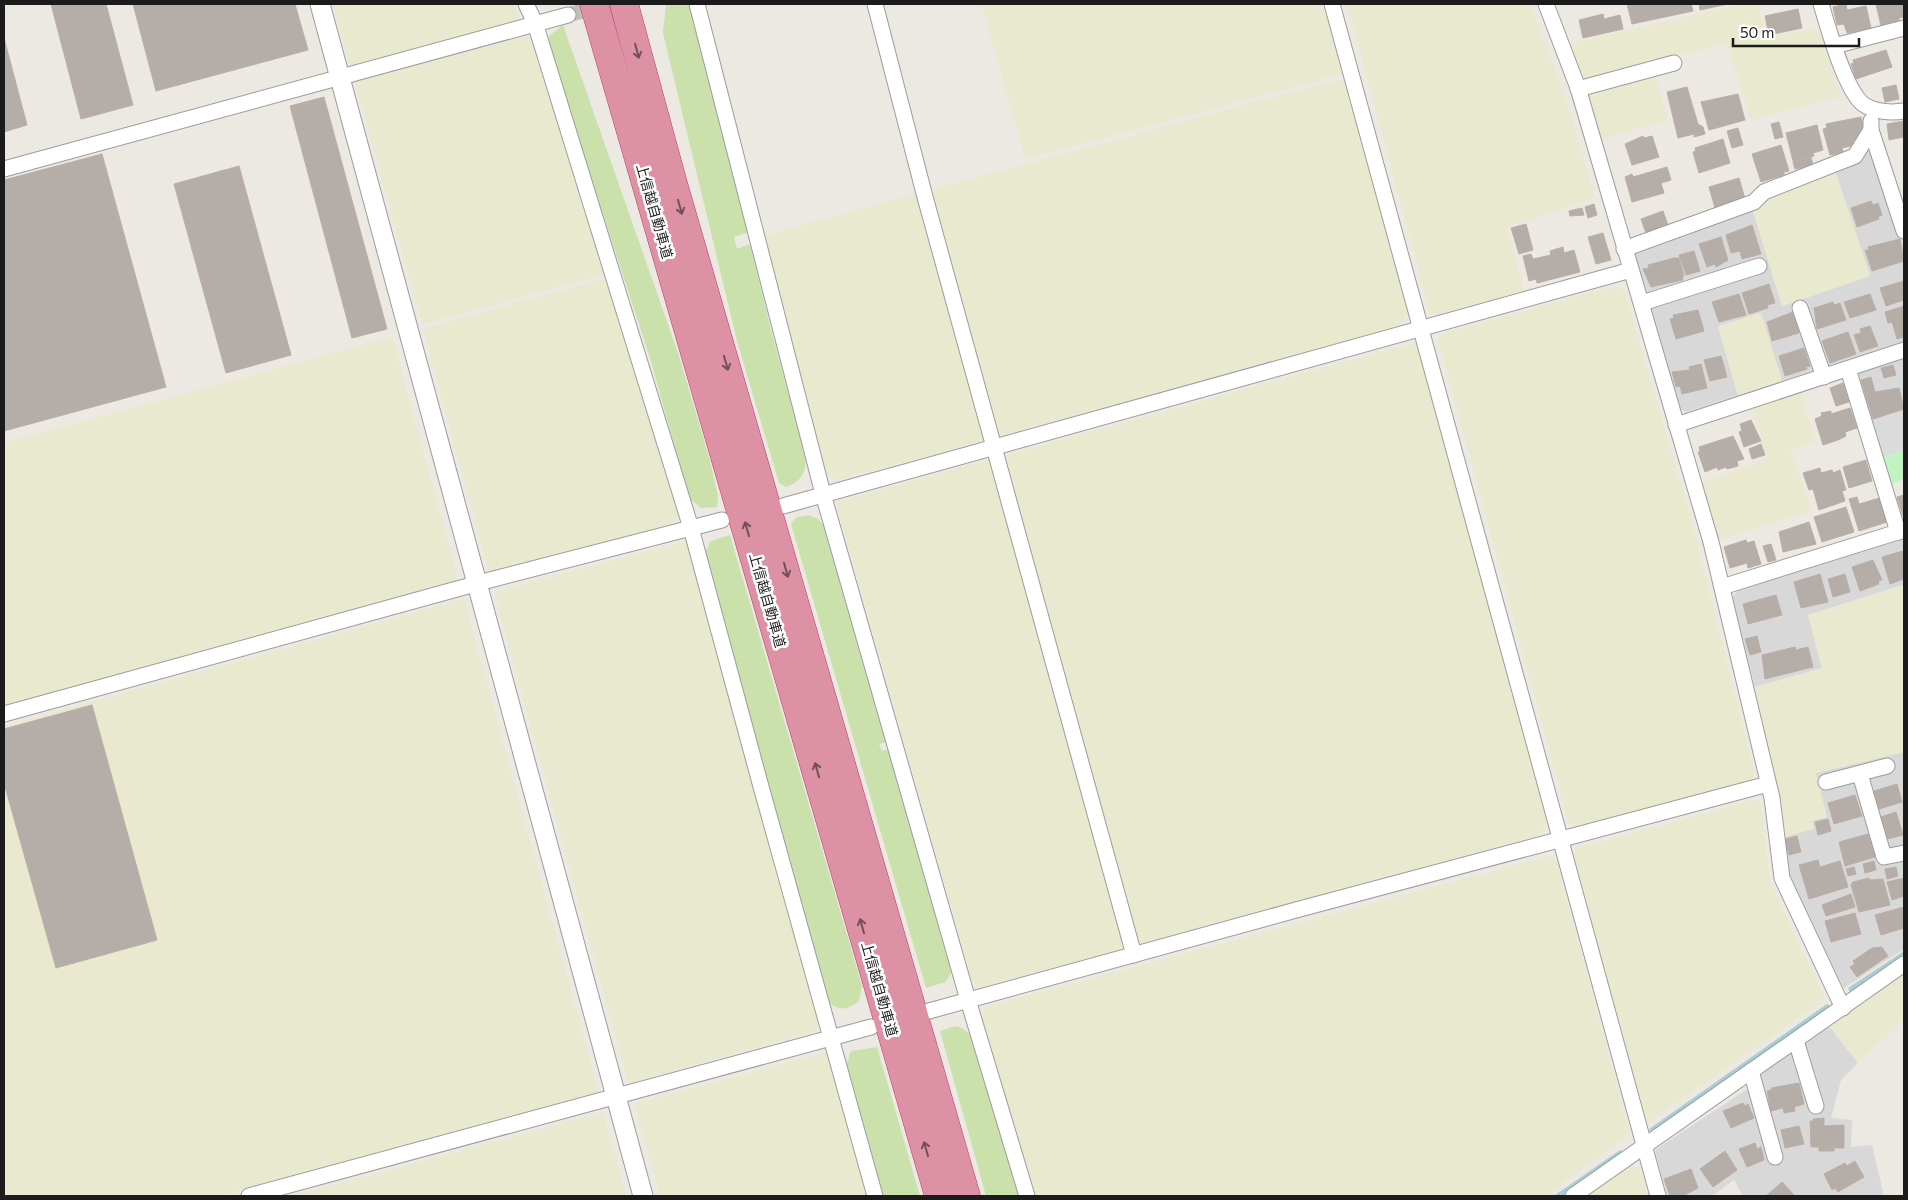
<svg xmlns="http://www.w3.org/2000/svg" width="1908" height="1200" viewBox="0 0 1908 1200" font-family="Commissioner,'Noto Sans JP',sans-serif">
  <style>
    .residential { fill: #d9d8d9 }
    .farmland { fill: #e9e9cf }
    .grass { fill: #cae1ac }
    .park { fill: #c2f3c3 }
    .parking { fill: #dbdbdb }
    .lines { fill: none; stroke-linecap: round; stroke-linejoin: round }
    .stream { stroke: #a7ced5; stroke-width: 5 }
    .building { fill: #b5ada8; stroke: #bcaea6 }
    .minor-tunnel { stroke: #c2bfba; stroke-width: 15; stroke-dasharray: 15 8; stroke-linecap: butt }
    .minor-casing { stroke: #9c9c9c; stroke-width: 17 }
    .tertiary-casing { stroke: #9c9c9c; stroke-width: 21 }
    .motorway-casing { stroke: #c33670; stroke-width: 29 }
    .minor { stroke: #fff; stroke-width: 15 }
    .tertiary { stroke: #fff; stroke-width: 19 }
    .motorway { stroke: #dc91a4; stroke-width: 28 }
    .oneway { stroke: #725059 }
    .labels { text-anchor: middle; dominant-baseline: central; stroke-width: 5; stroke-linejoin: round; paint-order: stroke }
    .street-label { font-size: 14px; fill: #1b1b1b; stroke: #fff }
  </style>
  <rect width="100%" height="100%" fill="#ece8e2"/>
  <!-- residential -->
  <g class="residential">
    <path d="M1868 143 1904 246V341L1782 381 1761 313 1718 327 1738 395 1686 412 1677 406 1634 253 1753 211 1782 306 1870 276 1835 171Z"/>
    <path d="M1904 359V411L1872 422 1857 378 1859 373Z"/>
    <path d="M1904 538V589L1903 585 1808 615 1822 668 1755 687 1732 599 1737 591Z"/>
    <path d="M1904 752V949L1844 988 1819 945 1788 876 1783 837 1814 829 1812 821 1816 773Z"/>
    <path d="M1829 1026 1858 1063 1841 1080 1831 1118 1852 1120 1851 1147 1872 1145 1884 1196H1743L1734 1180 1712 1196H1667L1655 1150 1749 1088 1757 1078 1803 1042Z"/>
  </g>
  <!-- farmland -->
  <g class="farmland">
    <path d="M333 4H514L520 22 350 66Z"/>
    <path d="M982 4H1324L1344 73 1025 159Z"/>
    <path d="M1347 4H1530L1568 104 1595 198 1507 227 1524 291 1436 315 1430 313Z"/>
    <path d="M1741 4H1757L1767 37 1818 29 1841 96 1751 120 1727 43 1581 81 1569 44Z"/>
    <path d="M529 36 606 274 422 324 355 82Z"/>
    <path d="M1655 75 1667 120 1600 139 1586 92Z"/>
    <path d="M1345 78 1408 313 1399 326 1001 435 995 430 931 190Z"/>
    <path d="M1835 171 1870 276 1782 306 1753 211 1763 199Z"/>
    <path d="M922 192 986 436 983 441 838 480 825 473 763 236Z"/>
    <path d="M607 278 680 516 676 524 489 573 423 329Z"/>
    <path d="M1615 286 1624 290 1696 537 1755 774 1751 781 1578 828 1569 824 1438 339 1441 334Z"/>
    <path d="M1761 313 1782 381 1738 395 1718 326Z"/>
    <path d="M392 337 459 583 4 707V443Z"/>
    <path d="M1417 342 1547 822 1539 835 1142 943 1135 937 1002 456Z"/>
    <path d="M1801 392 1815 441 1790 450 1812 511 1718 540 1701 484 1768 458 1752 407Z"/>
    <path d="M992 459 1125 940 1120 950 978 987 972 981 836 502Z"/>
    <path d="M686 541 819 1024 816 1031 628 1083 494 592Z"/>
    <path d="M1903 585 1904 752 1816 773 1827 817 1812 821 1814 829 1783 837 1755 687 1822 668 1808 615Z"/>
    <path d="M464 599 599 1093 219 1196H4V726Z"/>
    <path d="M1757 799 1761 803 1770 882 1825 999 1646 1124 1571 854 1575 849Z"/>
    <path d="M1549 856 1556 860 1630 1135 1543 1196H1033L981 1018 985 1007Z"/>
    <path d="M1904 971V1019L1858 1063 1829 1026Z"/>
    <path d="M827 1052 866 1196H660L635 1104Z"/>
    <path d="M603 1112 626 1196H293Z"/>
    <path d="M1631 1166 1639 1168 1647 1196H1588Z"/>
  </g>
  <!-- grass -->
  <g class="grass">
    <path d="M666 4H690L749 232 734 237 737 249 750 244 771 330 806 459C805 475 801 481 786 487L779 483 737 341 663 33Z"/>
    <path d="M563 25 679 356 709 457 718 496 717 507 701 508 689 498 650 358 548 45 549 36Z"/>
    <path d="M809 515 818 519 825 527 888 742 879 744 882 751 890 749 953 971 945 982 926 988 791 524 797 517Z"/>
    <path d="M730 535 862 986 859 1001C846 1011 839 1011 826 1000L705 553 711 541Z"/>
    <path d="M955 1026 962 1028 974 1038 1022 1196H986L940 1031Z"/>
    <path d="M877 1047 920 1196H882L846 1066 851 1051Z"/>
  </g>
  <!-- park -->
  <path class="park" d="M1904 450V479L1890 484 1883 457Z"/>
  <!-- parking -->
  <path class="parking" d="M1904 411V450L1883 457 1872 422Z"/>
  <g class="lines">
    <!-- stream -->
    <g class="stream">
      <path d="M1851 989 1904 954"/>
      <path d="M1652 1130 1827 1007"/>
      <path d="M1558 1196 1620 1153"/>
    </g>
  </g>
  <!-- building -->
  <g class="building">
    <path d="M51 4H106L133 105 81 119Z"/>
    <path d="M133 4H295L308 50 156 91Z"/>
    <path d="M1627 4H1691L1693 11 1632 24Z"/>
    <path d="M1699 4H1728L1700 10Z"/>
    <path d="M1846 4 1847 10 1866 6 1871 28 1847 33 1844 24 1837 25 1833 7Z"/>
    <path d="M1876 4H1904V17L1899 18V21L1881 26Z"/>
    <path d="M1798 9 1802 28 1769 35 1765 16Z"/>
    <path d="M1603 14 1604 19 1620 15 1623 29 1583 38 1579 20Z"/>
    <path d="M4 38 27 125 4 132Z"/>
    <path d="M1886 50 1892 67 1856 79 1851 64 1854 63 1853 60Z"/>
    <path d="M1896 85 1899 99 1885 102 1882 88Z"/>
    <path d="M1687 87 1698 124 1703 127 1705 134 1694 137V134L1678 138 1667 92Z"/>
    <path d="M1738 94 1745 120 1709 130 1701 102Z"/>
    <path d="M324 97 387 329 352 338 290 106Z"/>
    <path d="M1861 117 1863 126 1851 146 1842 148 1843 152 1830 155 1823 129 1827 128 1826 124Z"/>
    <path d="M1904 121V137L1889 140 1887 124Z"/>
    <path d="M1779 122 1783 137 1775 139 1771 124Z"/>
    <path d="M1817 125 1823 150 1813 153 1814 156 1793 161 1786 133Z"/>
    <path d="M1738 128 1743 145 1732 148 1727 131Z"/>
    <path d="M1643 136 1644 138 1652 136 1659 157 1632 165 1625 144Z"/>
    <path d="M1723 139 1730 163 1699 173 1693 152 1696 151 1695 148Z"/>
    <path d="M1781 145 1789 171 1784 172V175L1761 182 1752 154Z"/>
    <path d="M102 154 166 387 4 431V180Z"/>
    <path d="M1811 157 1813 165 1795 169 1793 162Z"/>
    <path d="M239 166 291 355 226 373 174 184Z"/>
    <path d="M1667 167 1671 180 1661 183 1664 193 1632 202 1625 177 1632 174 1633 177Z"/>
    <path d="M1739 178 1745 199 1715 208 1709 187Z"/>
    <path d="M1871 201 1873 205 1878 203 1882 215 1878 217 1879 219 1857 227 1851 208Z"/>
    <path d="M1594 204 1597 215 1588 218 1585 207Z"/>
    <path d="M1582 208 1584 215 1570 216 1569 211Z"/>
    <path d="M1663 211 1669 228 1647 236 1641 219Z"/>
    <path d="M1526 224 1533 250 1519 254 1511 228Z"/>
    <path d="M1752 225 1761 254 1742 259 1740 251 1731 253 1726 235Z"/>
    <path d="M1603 233 1611 260 1596 264 1588 237Z"/>
    <path d="M1721 237 1728 260 1716 267 1715 264 1707 267 1699 244Z"/>
    <path d="M1900 239 1904 261 1872 271 1865 250H1869L1868 247Z"/>
    <path d="M1563 247 1564 253 1574 250 1580 272 1537 283 1536 279 1529 281 1523 256 1531 254 1533 259 1551 255 1550 251Z"/>
    <path d="M1694 251 1700 271 1686 275 1679 255Z"/>
    <path d="M1674 258H1679L1684 276 1682 277 1683 280 1651 287 1643 269 1649 268 1648 265Z"/>
    <path d="M1904 281V300L1886 306 1880 288Z"/>
    <path d="M1769 284 1775 303 1767 305 1768 308 1749 314 1742 293Z"/>
    <path d="M1739 294 1746 315 1719 322 1712 302Z"/>
    <path d="M1870 294 1876 310 1850 318 1844 302Z"/>
    <path d="M1833 302 1834 305 1840 303 1846 320 1817 329 1814 308Z"/>
    <path d="M1904 306V337L1897 339 1892 322 1888 323 1885 312Z"/>
    <path d="M1698 310 1704 331 1676 339 1670 319 1674 318 1673 315Z"/>
    <path d="M1793 312 1799 333 1772 341 1767 322Z"/>
    <path d="M1870 326 1878 346 1860 352 1854 335 1861 333 1860 329Z"/>
    <path d="M1848 332 1856 354 1830 363 1822 341Z"/>
    <path d="M1804 348 1810 366 1806 367 1807 369 1785 376 1779 356Z"/>
    <path d="M1721 356 1727 377 1710 381 1704 360Z"/>
    <path d="M1701 364 1707 388 1682 394 1680 386 1676 387 1672 372 1690 370 1689 367Z"/>
    <path d="M1893 365 1896 375 1884 378 1881 368Z"/>
    <path d="M1871 377 1875 392 1899 388 1904 409 1873 419 1861 380Z"/>
    <path d="M1843 383 1849 402 1836 406 1830 388Z"/>
    <path d="M1850 408 1857 428 1845 432 1846 436 1838 440 1823 445 1815 419 1822 416 1821 413 1831 411V414Z"/>
    <path d="M1751 420 1761 441 1744 447 1739 432 1742 431 1740 424Z"/>
    <path d="M1733 436 1744 459 1737 461 1738 466 1727 469 1726 467 1718 470 1717 467 1705 472 1698 452H1700L1699 447Z"/>
    <path d="M1761 444 1765 455 1752 459 1749 449Z"/>
    <path d="M1866 460 1872 481 1849 488 1843 467Z"/>
    <path d="M1820 468 1821 473 1832 470 1833 473 1840 470 1846 490 1842 491 1845 501 1819 510 1813 489 1809 490 1803 473Z"/>
    <path d="M1904 495V515L1903 516 1897 497Z"/>
    <path d="M1857 497 1859 504 1880 498 1887 522 1859 531 1849 499Z"/>
    <path d="M1846 507 1854 532 1822 542 1814 517Z"/>
    <path d="M1809 522 1816 544 1783 552 1779 532Z"/>
    <path d="M1746 540 1747 543 1754 541 1761 564 1748 568 1747 563 1730 568 1724 547Z"/>
    <path d="M1771 544 1776 560 1768 562 1763 546Z"/>
    <path d="M1903 551 1904 579 1890 584 1882 557Z"/>
    <path d="M1873 560 1882 580 1878 581 1879 584 1860 591 1852 567Z"/>
    <path d="M1820 574 1828 602 1801 608 1794 582Z"/>
    <path d="M1845 574 1850 592 1833 597 1828 579Z"/>
    <path d="M1776 595 1782 615 1748 624 1743 604Z"/>
    <path d="M1757 636 1761 652 1750 655 1745 639Z"/>
    <path d="M1795 647 1796 650 1808 647 1813 667 1765 679 1762 655Z"/>
    <path d="M92 705 157 940 56 968 4 783V729Z"/>
    <path d="M1897 784 1902 802 1879 809 1874 791Z"/>
    <path d="M1855 795 1862 816 1834 824 1828 803Z"/>
    <path d="M1896 812 1903 835 1888 839 1881 817Z"/>
    <path d="M1828 819 1831 831 1818 835 1815 822Z"/>
    <path d="M1868 834 1875 857 1845 866 1839 842Z"/>
    <path d="M1797 836 1801 852 1789 855 1785 839Z"/>
    <path d="M1818 860 1820 867 1840 861 1848 887 1809 899 1799 865Z"/>
    <path d="M1874 861 1876 870 1865 873 1863 864Z"/>
    <path d="M1854 867 1856 874 1848 876 1846 869Z"/>
    <path d="M1896 867 1898 876 1887 879 1885 869Z"/>
    <path d="M1869 878 1870 880 1883 879 1890 905 1859 912 1851 885 1853 882Z"/>
    <path d="M1904 878V896L1892 900 1887 882Z"/>
    <path d="M1851 894 1855 907 1826 916 1822 905Z"/>
    <path d="M1904 907V928L1881 935 1875 915Z"/>
    <path d="M1855 913 1861 934 1831 942 1825 921Z"/>
    <path d="M1882 947 1888 956 1857 977 1850 967 1855 964 1853 961 1872 948Z"/>
    <path d="M1799 1083 1804 1104 1794 1107 1795 1111 1784 1113 1783 1108 1771 1111 1767 1091 1772 1090 1771 1088Z"/>
    <path d="M1743 1103 1745 1106 1748 1104 1754 1118 1731 1128 1723 1111Z"/>
    <path d="M1824 1118V1126L1844 1125V1148H1834V1151H1819V1147H1811L1810 1121H1813V1119Z"/>
    <path d="M1799 1126 1804 1144 1785 1148 1781 1130Z"/>
    <path d="M1755 1143 1757 1149 1761 1147 1764 1160 1747 1167 1739 1149Z"/>
    <path d="M1725 1151 1737 1170 1713 1187 1700 1169Z"/>
    <path d="M1855 1161 1864 1177 1838 1192 1835 1188 1832 1190 1824 1174 1845 1163 1847 1166Z"/>
    <path d="M1691 1169 1698 1188 1683 1196H1670L1664 1179Z"/>
    <path d="M1782 1182 1795 1196H1766Z"/>
  </g>
  <g class="lines">
    <!-- minor-tunnel -->
    <path class="minor-tunnel" d="M568 15 609 4"/>
    <!-- minor casing -->
    <g class="minor-casing">
      <g id="minor">
        <path d="M526 4 535 23 691 528 760 783 875 1196"/>
        <path d="M697 4 823 494 968 1000 1027 1196"/>
        <path d="M875 4 925 197 1134 955"/>
        <path d="M1332 4 1658 1196"/>
        <path d="M1546 4 1578 88 1711 542 1772 798 1782 878 1843 1008"/>
        <path d="M1821 4C1828 27 1845 90 1863 104 1874 112 1891 113 1904 111"/>
        <path d="M1834 46 1904 28"/>
        <path d="M1578 89 1674 63"/>
        <path d="M1871 121V130L1904 231"/>
        <path d="M4 169 568 15"/>
        <path d="M1624 249 1754 202 1764 192 1855 156 1871 130"/>
        <path d="M1642 303 1759 266"/>
        <path d="M1800 308 1824 377"/>
        <path d="M1848 369 1898 532"/>
        <path d="M1676 425 1904 350"/>
        <path d="M783 506 1631 270"/>
        <path d="M1722 587 1904 530"/>
        <path d="M4 714 486 581 722 520"/>
        <path d="M1860 774 1884 857 1904 853"/>
        <path d="M1826 782 1887 766"/>
        <path d="M929 1011 1296 910 1768 784"/>
        <path d="M1796 1041 1816 1106"/>
        <path d="M1751 1071 1775 1157"/>
        <path d="M249 1196 871 1027"/>
        <path d="M1573 1196 1904 964"/>
      </g>
    </g>
    <!-- tertiary casing -->
    <g class="tertiary-casing">
      <path id="tertiary" d="M320 4 643 1196"/>
    </g>
    <!-- motorway casing -->
    <g class="motorway-casing">
      <g id="motorway">
        <path d="M594 4 939 1196"/>
        <path d="M624 4 672 180 966 1196"/>
      </g>
    </g>
    <!-- minor -->
    <use href="#minor" class="minor"/>
    <!-- tertiary -->
    <use href="#tertiary" class="tertiary"/>
    <!-- motorway -->
    <use href="#motorway" class="motorway"/>
  </g>
  <!-- one-way arrows -->
  <defs><path id="oneway-shaft" d="M-6 0H5M1.5-3L5.5 0L1.5 3" fill="none" stroke-width="1.6" stroke-linecap="round" stroke-linejoin="round" transform="scale(1.25)"/></defs>
  <g class="oneway">
    <use href="#oneway-shaft" transform="translate(637 51) rotate(75)"/>
    <use href="#oneway-shaft" transform="translate(680 207) rotate(74)"/>
    <use href="#oneway-shaft" transform="translate(726 363) rotate(74)"/>
    <use href="#oneway-shaft" transform="translate(747 529) rotate(-106)"/>
    <use href="#oneway-shaft" transform="translate(786 570) rotate(74)"/>
    <use href="#oneway-shaft" transform="translate(817 770) rotate(-106)"/>
    <use href="#oneway-shaft" transform="translate(862 926) rotate(-106)"/>
    <use href="#oneway-shaft" transform="translate(926 1149) rotate(-106)"/>
  </g>
  <g class="labels">
    <!-- street labels -->
    <g class="street-label">
      <text transform="translate(655 211) rotate(74)">上信越自動車道</text>
      <text transform="translate(768 600) rotate(74)">上信越自動車道</text>
      <text transform="translate(880 989) rotate(74)">上信越自動車道</text>
    </g>
  </g>
  <!-- border -->
  <rect width="1908" height="1200" fill="none" stroke="#1b1b1b" stroke-width="10"/>
  <!-- scale -->
  <path d="M1733 38v8h126v-8" fill="none" stroke="#1b1b1b" stroke-width="2.5"/>
  <text x="1740" y="38" font-size="15" fill="#1b1b1b" stroke="#ffffff" stroke-width="4" paint-order="stroke">50 m</text>
</svg>
